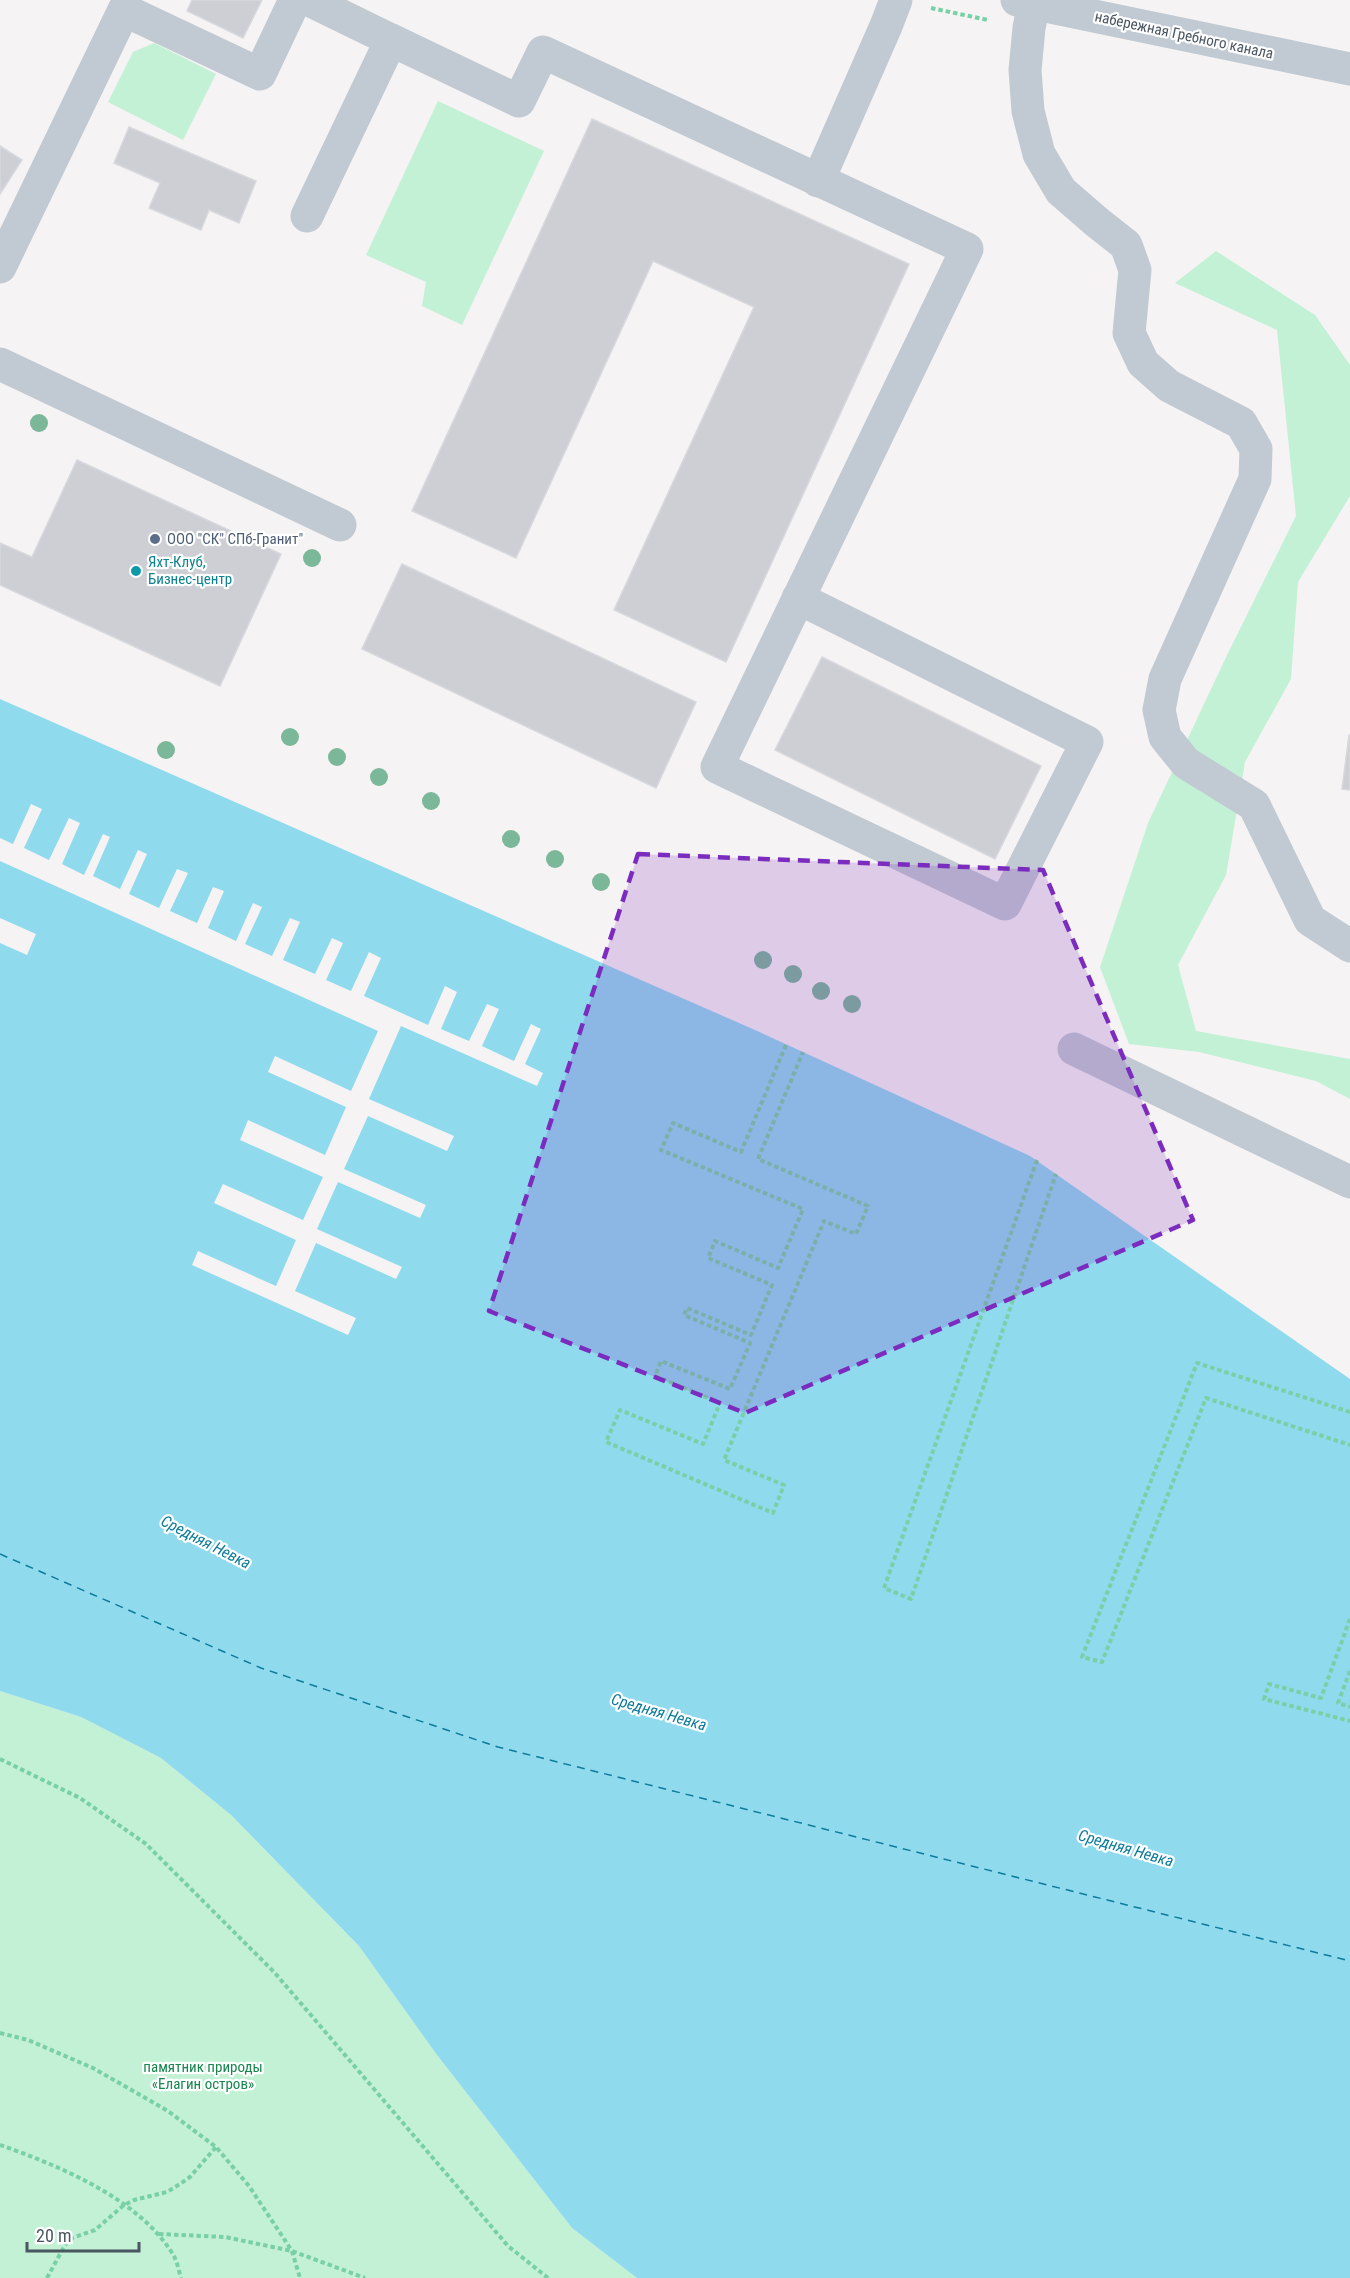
<svg xmlns="http://www.w3.org/2000/svg" width="1350" height="2278" viewBox="0 0 1350 2278" font-family="'Roboto Condensed',sans-serif">
  <style>
    .green { fill: #c3f1d5 }
    .water { fill: #90daee }
    .pier { fill: #f5f3f3 }
    .lines { fill: none; stroke-linecap: round; stroke-linejoin: round }
    .ferry { stroke: #0c7c9b; stroke-width: 1.5; stroke-dasharray: 8 6; stroke-linecap: butt }
    .building { fill: #cdcfd5; stroke: #d7d9de; stroke-width: 1.5 }
    .path { stroke: #7ad0a6; stroke-width: 4; stroke-dasharray: 4.5 3; stroke-linecap: butt }
    .minor { stroke: #c1cad2; stroke-width: 33 }
    .tree { fill: #7bb799 }
    .marked { fill: #7b2cbf; fill-opacity: 0.2; stroke: #7b2cbf; stroke-width: 4.5; stroke-dasharray: 12 8; stroke-linejoin: round }
    .service-dot { fill: #5c6f8a; stroke: #fff; stroke-width: 2 }
    .culture-dot { fill: #0f9aa8; stroke: #fff; stroke-width: 2 }
    .labels { text-anchor: middle; dominant-baseline: central; stroke-width: 4.5; stroke-linejoin: round; paint-order: stroke }
    .street-label { font-size: 15px; fill: #4a5661; stroke: #fff }
    .service-label { font-size: 15px; fill: #4e5e75; stroke: #fff; text-anchor: start }
    .culture-label { font-size: 15px; fill: #0d838f; stroke: #fff; text-anchor: start }
    .park-label { font-size: 15px; fill: #17864f; stroke: #fff }
    .water-label { font-size: 16px; font-style: italic; fill: #0c7c9b; stroke: #fff }
  </style>
  <rect width="100%" height="100%" fill="#f5f3f3"/>
  <!-- green -->
  <g class="green">
    <path d="M154 43 216 74 183 140 108 102 133 52Z"/>
    <path d="M438 101 544 151 462 325 422 306 426 282 366 255Z"/>
    <path d="M1216 251 1315 315 1350 365V496L1298 582 1291 679 1245 762 1226 875 1178 965 1196 1031 1350 1059V1099L1316 1081 1199 1052 1129 1044 1100 967 1148 823 1228 653 1296 516 1277 330 1175 283Z"/>
    <path d="M0 1691 81 1717 161 1758 231 1815 359 1946 437 2055 572 2228 637 2278H0Z"/>
  </g>
  <!-- water -->
  <path class="water" d="M0 699 755 1030 1030 1156 1350 1379V2278H637L572 2228 437 2055 359 1946 231 1815 161 1758 81 1717 0 1691Z"/>
  <!-- pier -->
  <g class="pier">
    <path d="M31 804 42 809 24 848 49 860 69 818 80 823 62 864 84 875 103 834 110 837 93 876 120 889 138 850 147 854 129 894 159 908 177 869 188 873 170 911 197 923 213 887 224 891 208 928 236 941 253 903 262 907 245 944 272 956 290 918 300 922 283 960 315 974 332 938 343 943 326 980 351 991 369 952 381 958 364 996 428 1025 445 986 457 992 441 1029 469 1041 487 1004 499 1009 482 1046 514 1061 531 1024 541 1029 525 1064 543 1073 537 1086 401 1026 369 1099 454 1136 447 1151 368 1116 344 1169 426 1205 420 1218 338 1182 317 1229 402 1267 396 1279 316 1243 295 1291 356 1318 348 1335 192 1265 198 1251 276 1286 296 1240 214 1203 223 1184 303 1220 323 1177 240 1140 248 1120 325 1155 346 1107 268 1072 275 1056 351 1091 378 1031 0 861V838L13 844Z"/>
    <path d="M0 918 36 934 27 955 0 943Z"/>
  </g>
  <g class="lines">
    <!-- ferry -->
    <path class="ferry" d="M0 1554 261 1668 498 1747 1350 1961"/>
  </g>
  <!-- building -->
  <g class="building">
    <path d="M192 0H262L243 38 187 11Z"/>
    <path d="M592 119 909 264 726 662 614 610 754 307 653 261 516 558 412 511Z"/>
    <path d="M129 127 256 181 239 223 209 210 201 230 149 208 160 183 114 163Z"/>
    <path d="M0 146 22 160 0 194Z"/>
    <path d="M77 460 281 554 220 686 0 585V543L32 557Z"/>
    <path d="M402 564 696 702 656 788 362 649Z"/>
    <path d="M822 657 1041 766 995 859 775 750Z"/>
    <path d="M1349 735H1350V790L1342 789Z"/>
  </g>
  <g class="lines">
    <!-- path -->
    <g class="path">
      <path d="M931 8 988 20"/>
      <path d="M786 1045 741 1152 673 1123 661 1150 803 1209 778 1268 715 1241 708 1258 772 1285 751 1335 687 1308 684 1315 750 1343 730 1389 661 1361 655 1376 720 1403 703 1444 620 1410 606 1442 773 1513 784 1485 724 1460 824 1221 856 1234 868 1206 758 1159 803 1052"/>
      <path d="M1037 1160 884 1588 911 1599 1056 1174"/>
      <path d="M1350 1412 1197 1363 1082 1657 1102 1662 1206 1398 1350 1445"/>
      <path d="M1350 1619 1321 1698 1269 1684 1264 1699 1350 1721"/>
      <path d="M1350 1671 1338 1703 1350 1707"/>
      <path d="M0 1759 80 1798 146 1844 275 1973 508 2246 548 2278"/>
      <path d="M0 2033 28 2040 93 2068 168 2111 216 2147 249 2186 292 2251 300 2278"/>
      <path d="M0 2145C60 2166 140 2199 174 2256 177 2262 179 2271 181 2278"/>
      <path d="M159 2234 225 2237 292 2251 365 2278"/>
      <path d="M47 2278 65 2245 72 2238 95 2230 124 2205 134 2200 167 2192 180 2184 190 2177 216 2147"/>
    </g>
    <!-- minor -->
    <g class="minor">
      <path d="M1017 0 1350 69"/>
      <path d="M1034 3 1029 28 1025 70 1028 111 1039 154 1061 191 1098 223 1126 245 1135 270 1129 333 1143 363 1169 386 1241 423 1256 449 1255 479 1165 679 1159 710 1165 737 1186 763 1254 805 1310 920 1350 946"/>
      <path d="M391 40 519 101 543 52 967 249 717 767 1005 904 1087 742 798 598"/>
      <path d="M818 181 886 26 896 0"/>
      <path d="M307 216 391 40 309 0"/>
      <path d="M0 267 124 10 260 74 295 0"/>
      <path d="M0 364 340 525"/>
      <path d="M1074 1049 1350 1182"/>
    </g>
  </g>
  <!-- trees -->
  <g class="tree">
    <circle cx="39" cy="423" r="9"/>
    <circle cx="312" cy="558" r="9"/>
    <circle cx="290" cy="737" r="9"/>
    <circle cx="166" cy="750" r="9"/>
    <circle cx="337" cy="757" r="9"/>
    <circle cx="379" cy="777" r="9"/>
    <circle cx="431" cy="801" r="9"/>
    <circle cx="511" cy="839" r="9"/>
    <circle cx="555" cy="859" r="9"/>
    <circle cx="601" cy="882" r="9"/>
    <circle cx="763" cy="960" r="9"/>
    <circle cx="793" cy="974" r="9"/>
    <circle cx="821" cy="991" r="9"/>
    <circle cx="852" cy="1004" r="9"/>
  </g>
  <!-- marked area -->
  <path class="marked" d="M638 854 1043 870 1193 1220 745 1413 489 1311Z"/>
  <!-- markers -->
  <circle class="service-dot" cx="155" cy="539" r="6"/>
  <circle class="culture-dot" cx="136" cy="571" r="6"/>
  <g class="labels">
    <!-- street labels -->
    <g class="street-label">
      <text transform="translate(1184 35) rotate(12)">набережная Гребного канала</text>
    </g>
    <!-- service labels -->
    <g class="service-label">
      <text x="167" y="539">ООО "СК" СПб-Гранит"</text>
    </g>
    <!-- culture labels -->
    <g class="culture-label">
      <text x="148" y="562">Яхт-Клуб,<tspan x="148" dy="17">Бизнес-центр</tspan></text>
    </g>
    <!-- park labels -->
    <g class="park-label">
      <text x="203" y="2067">памятник природы<tspan x="203" dy="17">«Елагин остров»</tspan></text>
    </g>
    <!-- water labels -->
    <g class="water-label">
      <text transform="translate(206 1542) rotate(27)">Средняя Невка</text>
      <text transform="translate(659 1712) rotate(16)">Средняя Невка</text>
      <text transform="translate(1126 1848) rotate(16)">Средняя Невка</text>
    </g>
  </g>
  <!-- scale -->
  <path d="M27 2242v9h112v-9" fill="none" stroke="#4a5661" stroke-width="3"/>
  <text x="36" y="2242" font-size="18" fill="#4a5661" stroke="#ffffff" stroke-width="4.5" paint-order="stroke">20 m</text>
</svg>
